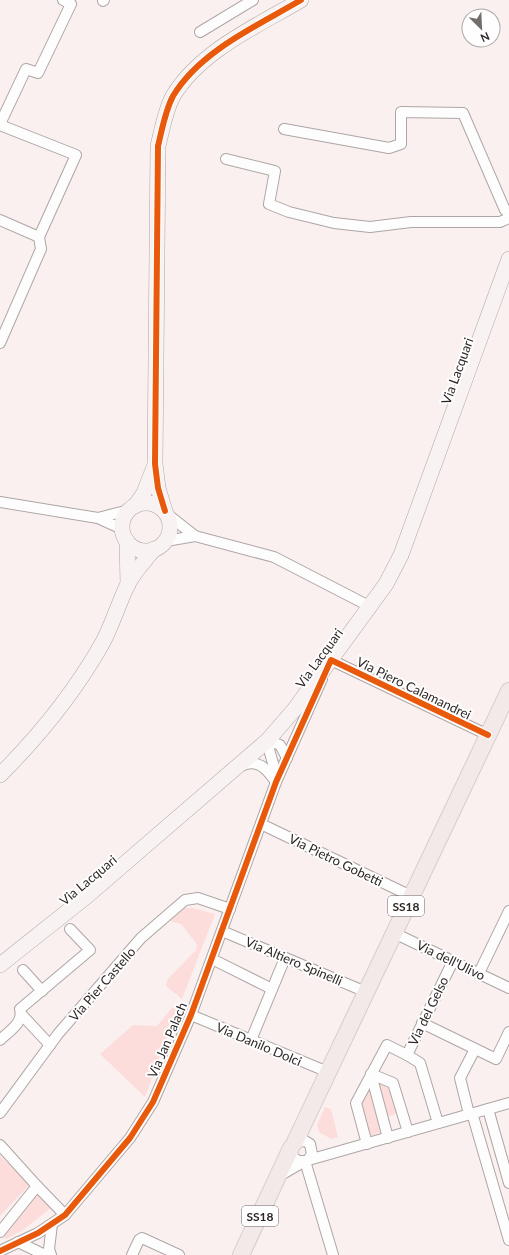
<svg xmlns="http://www.w3.org/2000/svg" width="509" height="1255" viewBox="0 0 509 1255" font-family="Lato,sans-serif">
  <style>
    .green { fill: #fddddb }
    .lines { fill: none; stroke-linecap: round; stroke-linejoin: round }
    .street-casing { stroke: #ada6a5; stroke-width: 12 }
    .secondary-casing { stroke: #ada6a5; stroke-width: 16 }
    .primary-casing { stroke: #d3cece; stroke-width: 18 }
    .street { stroke: #fefdfd; stroke-width: 10 }
    .secondary { stroke: #f8f3f2; stroke-width: 15 }
    .primary { stroke: #f2e9e8; stroke-width: 16 }
    .cycleway-casing { stroke: #fefefe; stroke-width: 8 }
    .cycleway { stroke: #e8590c; stroke-width: 6 }
    .labels { text-anchor: middle; dominant-baseline: central; stroke-width: 4; stroke-linejoin: round; paint-order: stroke }
    .shield { fill: #fefefe; stroke: #6c6766; stroke-width: 1 }
    .shield-label { font-size: 12px; font-weight: bold; fill: #2d2625 }
    .street-label { font-size: 13px; fill: #2d2625; stroke: #fefefe }
  </style>
  <rect width="100%" height="100%" fill="#faf0ef"/>
  <!-- green -->
  <g class="green">
    <path d="M185 908H193L215 914 182 999 166 986 167 980 196 950 197 944 181 924 170 921Z"/>
    <path d="M172 1008 177 1009 145 1097 100 1054 133 1025 157 1026Z"/>
    <path d="M371 1074 393 1083 402 1112 383 1118 386 1131 365 1137 356 1103Z"/>
    <path d="M325 1107 331 1109 338 1137 331 1139 319 1132 317 1125Z"/>
    <path d="M0 1156 30 1184 0 1216Z"/>
    <path d="M38 1192 52 1207 23 1230 6 1239 1 1236Z"/>
  </g>
  <g class="lines">
    <!-- street casing -->
    <g class="street-casing">
      <g id="street">
        <path d="M103 1 104 0"/>
        <path d="M200 32 253 0"/>
        <path d="M0 124 26 69 38 73 71 4 63 0"/>
        <path d="M0 125 76 155 39 237 41 249 0 343"/>
        <path d="M284 129 389 148 401 144V112L463 113 505 210 509 213"/>
        <path d="M226 159 275 171 269 204 289 212 334 223 370 227 411 222H500L509 218"/>
        <path d="M0 220 39 237"/>
        <path d="M0 502 98 518 122 529"/>
        <path d="M167 514 195 536"/>
        <path d="M98 518 129 510"/>
        <path d="M166 541 195 536 274 557 369 606"/>
        <path d="M329 664 331 660 488 735"/>
        <path d="M241 766C258 758 267 769 276 782"/>
        <path d="M276 780C276 766 268 754 268 740L280 745 287 758"/>
        <path d="M261 824 411 896"/>
        <path d="M222 931 366 992"/>
        <path d="M394 933 509 988"/>
        <path d="M212 959 272 989"/>
        <path d="M23 970 42 991"/>
        <path d="M479 973 509 911"/>
        <path d="M22 1015 50 1045"/>
        <path d="M191 1015 328 1072"/>
        <path d="M422 1023 496 1059 509 1032"/>
        <path d="M0 1040C9 1031 24 1023 20 1009L90 950 70 929"/>
        <path d="M251 1040 285 958"/>
        <path d="M407 1055 420 1063 438 1123"/>
        <path d="M371 1074 393 1083 408 1132"/>
        <path d="M371 1074 388 1138"/>
        <path d="M488 1109 509 1183"/>
        <path d="M0 1113 58 1034 141 938 185 900 198 898 230 909"/>
        <path d="M472 1113 509 1240"/>
        <path d="M469 1114 460 1078 475 1049"/>
        <path d="M367 1144 356 1103 387 1045 407 1055 453 961"/>
        <path d="M0 1145 37 1186 0 1232"/>
        <path d="M308 1160 312 1154 310 1144 305 1141 295 1142 291 1148 293 1157 298 1161H305L509 1103"/>
        <path d="M279 1176 305 1161 333 1255"/>
        <path d="M37 1186 65 1215"/>
        <path d="M18 1242 45 1255"/>
        <path d="M0 1251 38 1233 65 1215 130 1138 153 1102 191 1015 276 782 322 679"/>
        <path d="M51 1255 49 1249 52 1224"/>
        <path d="M132 1255 139 1240 142 1238 179 1255"/>
      </g>
    </g>
    <!-- secondary casing -->
    <g class="secondary-casing">
      <g id="secondary">
        <circle cx="146" cy="527" r="24"/>
        <path d="M135 506 144 493 154 467"/>
        <path d="M165 511 158 488 155 464 158 146C162 130 165 111 173 96 200 51 257 26 301 0"/>
        <path d="M127 541 128 585"/>
        <path d="M0 775C40 735 75 692 103 642 112 625 118 605 127 586 133 573 145 561 154 549"/>
        <path d="M0 965 87 896 268 740 294 710 386 584 401 555 509 259"/>
      </g>
    </g>
    <!-- primary casing -->
    <g class="primary-casing">
      <g id="primary">
        <path d="M295 1142 509 691"/>
        <path d="M241 1255 291 1148"/>
      </g>
    </g>
    <!-- street -->
    <use href="#street" class="street"/>
    <!-- secondary -->
    <use href="#secondary" class="secondary"/>
    <!-- primary -->
    <use href="#primary" class="primary"/>
    <!-- cycleway casing -->
    <g class="cycleway-casing">
      <g id="cycleway">
        <path d="M165 511 158 488 155 464 158 146C162 130 165 111 173 96 200 51 257 26 301 0"/>
        <path d="M0 1251 38 1233 65 1215 130 1138 153 1102 191 1015 276 782 331 660 488 735"/>
      </g>
    </g>
    <!-- cycleway -->
    <use href="#cycleway" class="cycleway"/>
  </g>
  <g class="labels">
    <!-- shield labels -->
    <g class="shield">
      <rect x="388" y="896" width="36" height="20" rx="3"/>
      <rect x="242" y="1206" width="36" height="20" rx="3"/>
    </g>
    <g class="shield-label">
      <text x="406" y="906">SS18</text>
      <text x="260" y="1216">SS18</text>
    </g>
    <!-- street labels -->
    <g class="street-label">
      <text transform="translate(457 371) rotate(-70)">Via Lacquari</text>
      <text transform="translate(319 658) rotate(-54)">Via Lacquari</text>
      <text transform="translate(414 688) rotate(26)">Via Piero Calamandrei</text>
      <text transform="translate(336 860) rotate(26)">Via Pietro Gobetti</text>
      <text transform="translate(88 880) rotate(-40)">Via Lacquari</text>
      <text transform="translate(451 960) rotate(26)">Via dell'Ulivo</text>
      <text transform="translate(294 961) rotate(23)">Via Altiero Spinelli</text>
      <text transform="translate(102 984) rotate(-49)">Via Pier Castello</text>
      <text transform="translate(428 1011) rotate(-64)">Via del Gelso</text>
      <text transform="translate(167 1040) rotate(-67)">Via Jan Palach</text>
      <text transform="translate(259 1044) rotate(23)">Via Danilo Dolci</text>
    </g>
  </g>
  <!-- north arrow -->
  <g transform="translate(481 28) rotate(156)"><circle r="19" fill="#fefefe" stroke="#aaa8a7"/>
  <path d="M0-3L7 15L0 10L-7 15Z" fill="#756d6c"/>
  <text y="-6" font-size="11" font-weight="bold" text-anchor="middle" fill="#2d2625">N</text>
  </g>
</svg>
